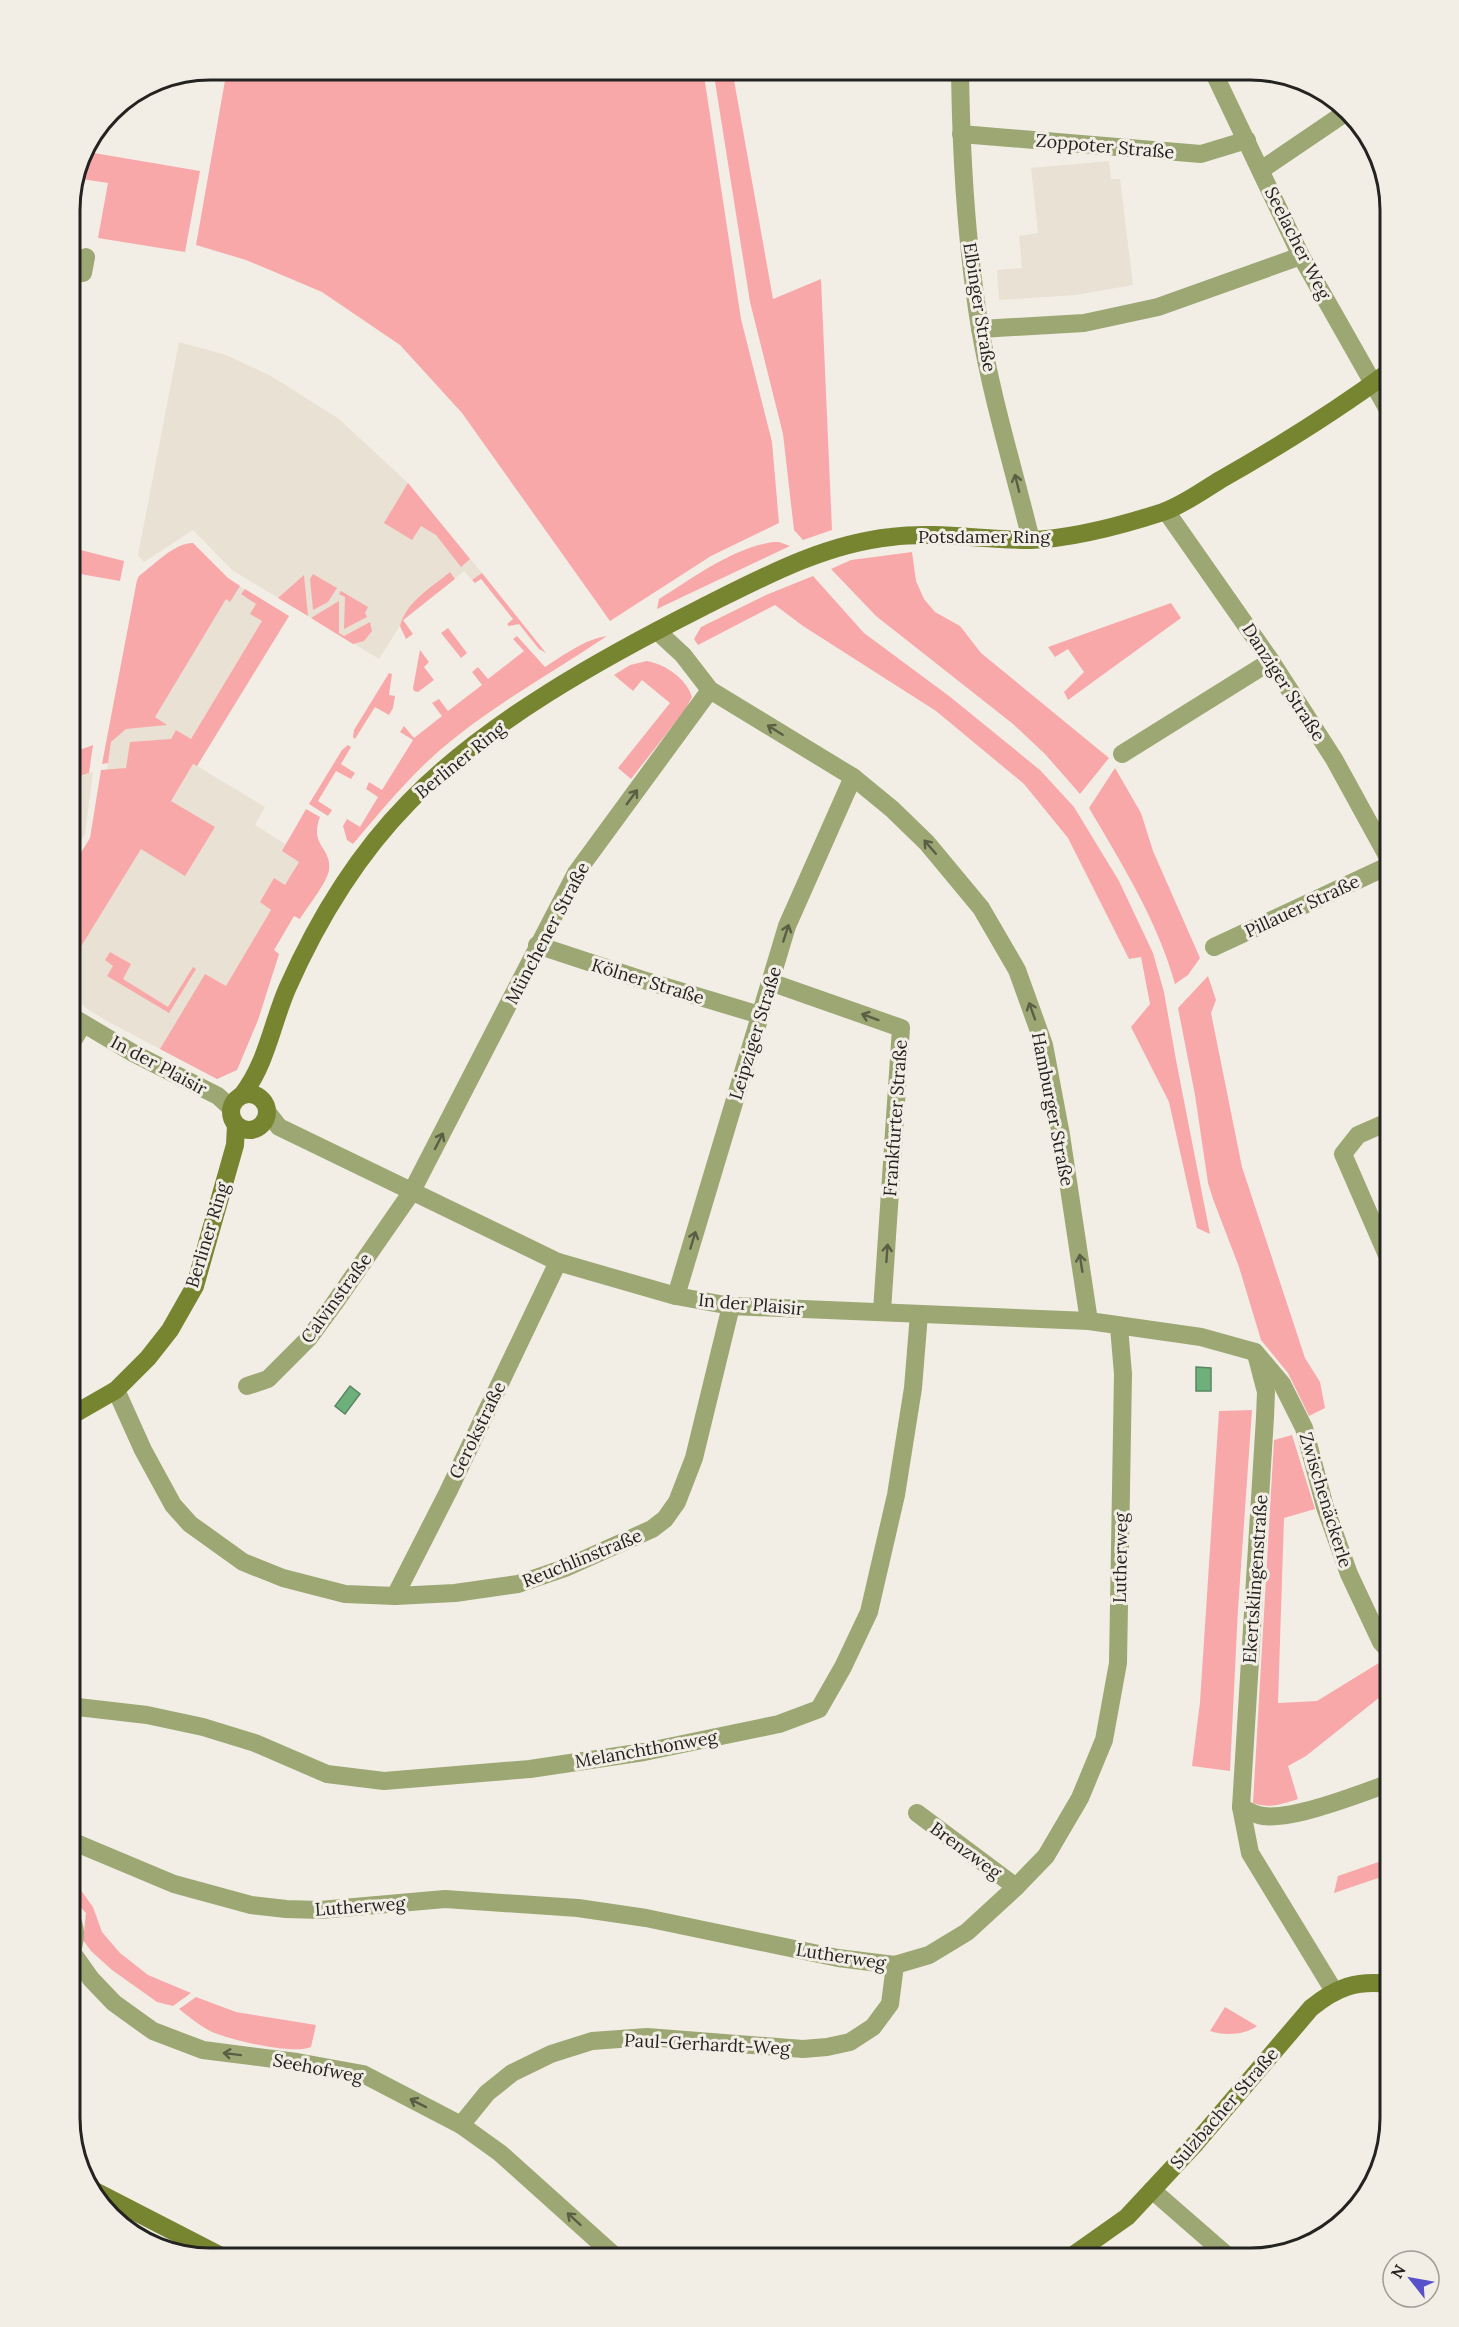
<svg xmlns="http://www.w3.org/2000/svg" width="1459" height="2327" viewBox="0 0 1459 2327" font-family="Lora,serif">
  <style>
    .built { fill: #e9e1d3 }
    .green { fill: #f9a8a9 }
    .water { fill: #6eb07c; stroke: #588660; stroke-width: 1.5 }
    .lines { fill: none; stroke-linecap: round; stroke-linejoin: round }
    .street { stroke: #9da773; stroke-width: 18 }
    .secondary { stroke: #778430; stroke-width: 18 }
    .oneway { stroke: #5a5e45 }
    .labels { text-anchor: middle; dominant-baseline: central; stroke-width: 6; stroke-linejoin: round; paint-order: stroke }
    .street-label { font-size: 18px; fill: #242320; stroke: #f2eee6 }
    .rim { fill: none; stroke: #242320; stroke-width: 3 }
  </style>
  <rect width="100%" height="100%" fill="#f2eee6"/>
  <!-- built -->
  <g class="built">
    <path d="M1109 161 1111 179H1120L1133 285 1076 295 999 300 997 270 1022 268 1019 236 1038 233 1031 168Z"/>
    <path d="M179 342 226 355 271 376 339 419 408 483 482 573 472 580 464 571 403 621 379 659 232 570 193 530 144 562 138 555Z"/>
    <path d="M219 569 228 579 289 616 197 766 265 807 255 825 285 844 290 837 320 887 300 919 294 916 274 950 279 954 258 1020 237 1070 217 1079 105 1020 86 1008 69 993V888L88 859 107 769 114 723Z"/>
    <path d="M93 772 85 834 69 859V779Z"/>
  </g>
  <!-- green -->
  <g class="green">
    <path d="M227 69H571L642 73V69H703L741 319 772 442 779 523 711 556 610 621 462 413 400 345 322 292 246 260 196 245Z"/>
    <path d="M713 69H732L773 299 821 279 832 530 803 540 794 530 783 434 750 302Z"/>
    <path d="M82 151 200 171 185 252 98 238 108 183 75 178Z"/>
    <path d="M408 483 470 559 461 567 436 535 421 526 412 540 384 523Z"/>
    <path d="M773 542H779L790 546 657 609 659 599C693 578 732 548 773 542Z"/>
    <path d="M193 543 228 578 240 586 230 602 226 599 155 717 167 725 126 729 111 742 108 763 102 764 137 580 139 576C154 565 174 543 193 543Z"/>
    <path d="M69 547 124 561 120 581 69 572Z"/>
    <path d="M912 552 916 581 924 599 935 612 960 626 981 653 1109 758 1080 794 1045 754 1013 724 876 616 831 569 851 560Z"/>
    <path d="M450 572 455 579 403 620 413 634 406 639 400 626C406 602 432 587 450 572Z"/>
    <path d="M482 573 546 653 539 649 519 624 509 626 507 624 513 619 481 579 475 583 472 580Z"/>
    <path d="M313 574 337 588 328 602 313 610 310 579Z"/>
    <path d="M304 575 308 616 278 598Z"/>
    <path d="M813 576 864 633 949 696 1040 770 1074 807 1119 881 1153 953 1164 992 1176 1060 1210 1234 1197 1228 1169 1102 1131 1027 1150 1004 1141 957 1129 959 1068 838 1024 784 936 711 803 626 775 605 698 645 694 639 701 627 766 595Z"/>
    <path d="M245 589 289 616 197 766 193 764 171 801 215 827 185 876 141 849 69 966V872L90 838 101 770 126 768 130 742 171 739 176 730 191 739 262 621 250 614 256 604 241 594Z"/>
    <path d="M341 591 368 607 365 613 367 617 344 629 345 597 339 594Z"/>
    <path d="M339 601V633L344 636 370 622 372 631 364 641 353 644 311 618Z"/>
    <path d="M1171 603 1181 618 1068 700 1064 692 1084 672 1068 649 1055 657 1048 647Z"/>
    <path d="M448 628 467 653 461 658 441 633Z"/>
    <path d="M517 636 545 667C564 655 585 639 607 636 552 673 491 706 440 750 408 778 381 811 353 844L347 840 343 826 347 819 360 827 378 797 366 789 369 782 382 790 413 740 400 732 404 726 414 738 442 716 432 703 439 699 448 711 482 685 472 672 478 667 488 679 524 651 513 639Z"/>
    <path d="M420 650 429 662 424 667 434 680 418 692 414 691 413 688Z"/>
    <path d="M647 661C665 664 687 679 692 697L685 710 631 779 618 768 670 703 642 680 633 691 614 675 630 665Z"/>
    <path d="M389 673 392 674 389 695 395 696 393 708 389 715 375 707 355 739 353 737 354 730Z"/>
    <path d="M93 745 89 773 69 779V754Z"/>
    <path d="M348 745 351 747 341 764 355 773 351 779 336 771 318 801 332 810 328 816 309 804 342 750Z"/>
    <path d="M1115 768 1141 813 1153 851 1200 958 1188 975 1175 984C1158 922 1122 864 1089 808Z"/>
    <path d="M306 809 320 817C309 846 332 847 329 870 327 883 307 907 300 919L294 916 274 950 279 954 258 1020 237 1070 217 1079 160 1049 205 974 226 986 271 910 260 902 274 878 285 885 299 862 282 851Z"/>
    <path d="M110 952 131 964 123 979 168 1007 193 967 196 969 169 1013 107 976 113 966 105 960Z"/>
    <path d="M1208 976 1216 1000 1211 1013 1242 1167 1305 1358 1320 1382 1325 1408 1309 1416 1288 1373 1261 1340 1239 1267 1213 1199 1208 1183 1195 1095 1178 1008Z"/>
    <path d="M1252 1410 1238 1609 1230 1771 1192 1766 1200 1702 1219 1411Z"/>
    <path d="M1292 1435 1315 1509 1284 1518 1278 1703 1317 1701 1382 1661 1390 1669V1689L1306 1756 1288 1766 1298 1799C1282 1804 1269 1809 1253 1803L1274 1440Z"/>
    <path d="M1390 1858V1874L1334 1893 1338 1876Z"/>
    <path d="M69 1882 80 1889 93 1907 102 1932 120 1953 148 1975 191 1993 173 2006 157 2002 112 1970 91 1951 83 1940 86 1913 69 1895Z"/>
    <path d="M196 1997 236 2012 316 2025 311 2047C293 2055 229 2040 210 2031 199 2025 189 2017 179 2009Z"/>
    <path d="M1225 2007 1257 2026C1245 2035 1224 2036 1210 2031Z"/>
  </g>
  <!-- water -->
  <g class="water">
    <path d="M1196 1367 1211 1368V1391H1196Z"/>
    <path d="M350 1386 360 1394 345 1414 335 1406Z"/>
  </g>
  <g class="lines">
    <!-- street -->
    <g class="street">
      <path d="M960 69C961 155 966 243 980 328 992 399 1014 470 1031 540"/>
      <path d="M1212 69 1301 256 1390 413"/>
      <path d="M961 134 1201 154 1247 140"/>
      <path d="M1261 170 1345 113"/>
      <path d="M69 270 83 273 86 257"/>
      <path d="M980 329 1084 323 1158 307 1301 256"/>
      <path d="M1166 511 1271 661 1334 759 1390 861"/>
      <path d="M657 631 683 655 710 690 853 777 892 809 927 843 981 908 1017 970 1044 1045 1061 1135 1089 1321"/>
      <path d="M1122 754 1271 661"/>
      <path d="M537 945 640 979 760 1015"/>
      <path d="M1214 947 1390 865"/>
      <path d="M770 982 901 1028 882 1311"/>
      <path d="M69 1015 133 1053 218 1096 231 1108"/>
      <path d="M69 1047 83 1024"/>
      <path d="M268 1113 279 1127 558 1262 676 1296 731 1306 1089 1321 1201 1337 1255 1352 1282 1384 1304 1428 1325 1507 1349 1574 1381 1642 1390 1652"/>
      <path d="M1390 1262 1343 1154 1358 1135 1390 1121"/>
      <path d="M676 1296 787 926 853 777"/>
      <path d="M1256 1354 1266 1392 1265 1417 1241 1807 1250 1853 1334 1991"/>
      <path d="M247 1386 268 1379 309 1338 334 1304 411 1193 576 873 710 690"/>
      <path d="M116 1390 143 1450 173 1505 190 1524 243 1562 283 1578 345 1594 395 1596 455 1593 518 1584 565 1568 652 1529 665 1519 677 1502 694 1458 731 1306"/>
      <path d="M395 1596 448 1492 558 1262"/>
      <path d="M69 1706 147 1715 203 1727 255 1743 327 1774 384 1781 530 1769 644 1752 779 1724 819 1709 843 1667 869 1612 896 1495 913 1388 919 1314"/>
      <path d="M1241 1807C1248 1811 1255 1815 1263 1816 1294 1820 1359 1794 1390 1783"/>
      <path d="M917 1813 1016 1887"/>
      <path d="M69 1840 174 1884 251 1905 286 1909 320 1910 445 1899 578 1908 646 1918 838 1958 895 1965 929 1955 967 1932 1016 1887 1046 1856 1080 1798 1104 1740 1118 1663 1123 1374 1119 1327"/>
      <path d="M69 1915C77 1927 76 1938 72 1951"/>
      <path d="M69 1948 91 1979 114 2003 153 2031 203 2050 297 2062 363 2074 461 2125 500 2153 617 2258"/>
      <path d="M461 2125 487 2093 512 2073 551 2054 592 2041 647 2037 803 2049 827 2047 850 2042 873 2027 890 2004 895 1965"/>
      <path d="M1152 2190 1230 2258"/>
    </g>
    <!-- secondary -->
    <g class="secondary">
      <circle cx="249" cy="1112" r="18"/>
      <path d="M242 1095C266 1065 272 1024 287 989 317 921 357 855 409 802 486 722 604 657 703 607 763 577 824 544 891 537 936 531 983 540 1029 540 1070 539 1123 525 1163 512 1183 505 1202 491 1220 480 1278 447 1336 411 1390 371"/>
      <path d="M69 1417 116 1390 148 1358 170 1330 195 1286 235 1145 236 1125"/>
      <path d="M91 2189 225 2258"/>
      <path d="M1069 2258 1127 2217 1196 2143 1311 2008C1337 1987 1356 1980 1390 1984"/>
    </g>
  </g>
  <!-- one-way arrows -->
  <defs><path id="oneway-shaft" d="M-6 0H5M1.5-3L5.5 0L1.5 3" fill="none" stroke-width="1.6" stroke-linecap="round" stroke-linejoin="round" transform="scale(1.5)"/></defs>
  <g class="oneway">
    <use href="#oneway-shaft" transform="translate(1017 483) rotate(-104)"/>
    <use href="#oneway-shaft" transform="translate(775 730) rotate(-148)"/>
    <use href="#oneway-shaft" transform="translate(632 797) rotate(-54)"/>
    <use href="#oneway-shaft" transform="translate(930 847) rotate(-131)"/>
    <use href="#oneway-shaft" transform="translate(786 933) rotate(-72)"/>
    <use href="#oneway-shaft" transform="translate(1032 1011) rotate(-110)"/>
    <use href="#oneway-shaft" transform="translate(870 1017) rotate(-160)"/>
    <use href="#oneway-shaft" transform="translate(439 1141) rotate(-63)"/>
    <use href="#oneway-shaft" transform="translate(693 1240) rotate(-73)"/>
    <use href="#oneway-shaft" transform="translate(887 1253) rotate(-86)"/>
    <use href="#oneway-shaft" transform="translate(1081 1263) rotate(-99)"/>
    <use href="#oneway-shaft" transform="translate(232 2054) rotate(-173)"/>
    <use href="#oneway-shaft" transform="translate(418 2103) rotate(-153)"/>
    <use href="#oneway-shaft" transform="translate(574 2219) rotate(-138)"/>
  </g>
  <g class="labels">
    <!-- street labels -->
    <g class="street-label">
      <text transform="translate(1105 146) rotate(5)">Zoppoter Straße</text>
      <text transform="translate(1298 243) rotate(63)">Seelacher Weg</text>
      <text transform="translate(980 307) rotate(81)">Elbinger Straße</text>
      <text x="984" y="536">Potsdamer Ring</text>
      <text transform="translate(1284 682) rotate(57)">Danziger Straße</text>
      <text transform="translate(460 760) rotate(-39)">Berliner Ring</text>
      <text transform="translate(1302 906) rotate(-25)">Pillauer Straße</text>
      <text transform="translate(547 933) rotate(-62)">Münchener Straße</text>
      <text transform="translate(648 981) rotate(17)">Kölner Straße</text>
      <text transform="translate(755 1033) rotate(-73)">Leipziger Straße</text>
      <text transform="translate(159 1065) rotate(28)">In der Plaisir</text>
      <text transform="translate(1053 1109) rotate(79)">Hamburger Straße</text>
      <text transform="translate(895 1118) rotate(-86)">Frankfurter Straße</text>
      <text transform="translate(207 1235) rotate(-73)">Berliner Ring</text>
      <text transform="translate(336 1298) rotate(-54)">Calvinstraße</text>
      <text transform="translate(751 1304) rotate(5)">In der Plaisir</text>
      <text transform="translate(477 1430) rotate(-64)">Gerokstraße</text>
      <text transform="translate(1326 1500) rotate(73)">Zwischenäckerle</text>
      <text transform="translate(582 1558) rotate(-22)">Reuchlinstraße</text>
      <text transform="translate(1120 1558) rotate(-89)">Lutherweg</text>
      <text transform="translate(1255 1579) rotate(-86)">Ekertsklingenstraße</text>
      <text transform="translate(646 1749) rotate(-10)">Melanchthonweg</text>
      <text transform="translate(966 1850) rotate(36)">Brenzweg</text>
      <text transform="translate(360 1906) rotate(-4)">Lutherweg</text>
      <text transform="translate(841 1956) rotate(9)">Lutherweg</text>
      <text transform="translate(707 2044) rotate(3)">Paul-Gerhardt-Weg</text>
      <text transform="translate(318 2068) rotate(11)">Seehofweg</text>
      <text transform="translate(1224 2108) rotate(-49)">Sulzbacher Straße</text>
    </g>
  </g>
  <!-- crop -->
  <path d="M0 0H1459V2327H0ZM210 80H1250A130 130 0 0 1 1380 210V2118A130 130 0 0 1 1250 2248H210A130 130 0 0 1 80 2118V210A130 130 0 0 1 210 80Z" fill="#f2eee6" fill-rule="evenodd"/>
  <path class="rim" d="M210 80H1250A130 130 0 0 1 1380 210V2118A130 130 0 0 1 1250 2248H210A130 130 0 0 1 80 2118V210A130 130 0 0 1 210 80Z"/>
  <!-- north arrow -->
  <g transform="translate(1411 2279) rotate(301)"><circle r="28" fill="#f2eee6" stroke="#a09d97" stroke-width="1.5"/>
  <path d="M0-4.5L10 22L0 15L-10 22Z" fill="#5752ca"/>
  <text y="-9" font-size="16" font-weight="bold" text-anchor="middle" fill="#242320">N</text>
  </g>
</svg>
